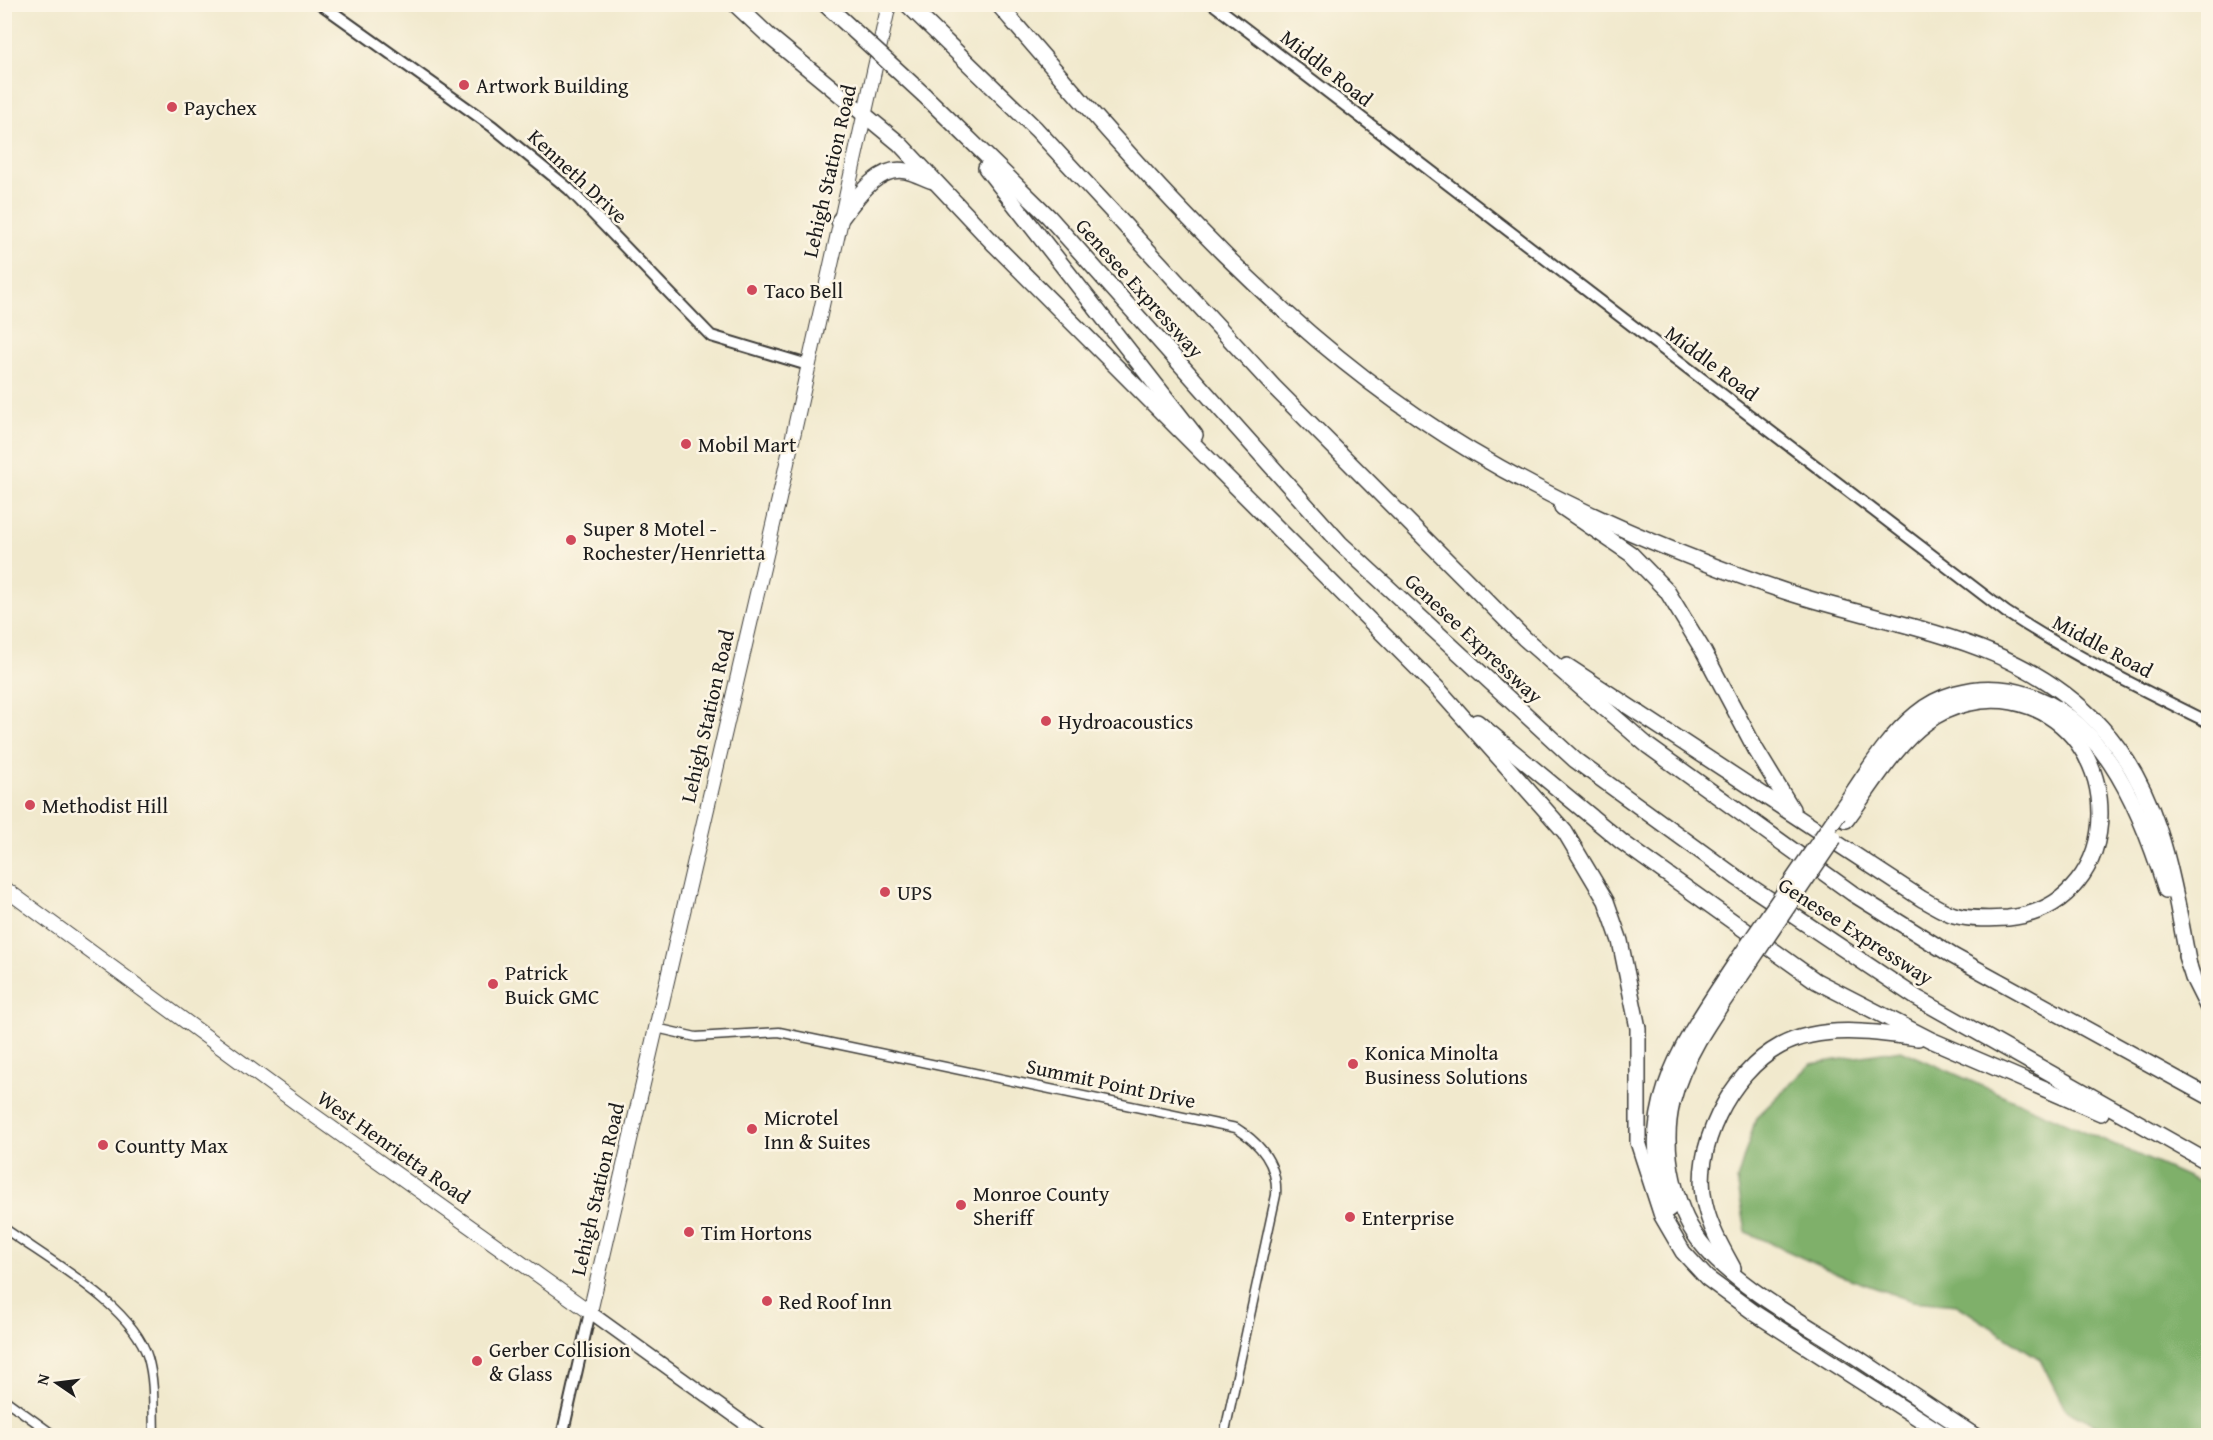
<svg xmlns="http://www.w3.org/2000/svg" width="2213" height="1440" viewBox="0 0 2213 1440" font-family="'Gentium Book Plus',serif">
  <style>
    .forest { fill: #7fb06b; stroke: #4e6644; stroke-width: 1.5 }
    .lines { fill: none; stroke-linecap: round; stroke-linejoin: round }
    .minor-casing { stroke: #3c3b37; stroke-width: 11 }
    .tertiary-casing { stroke: #3c3b37; stroke-width: 14 }
    .secondary-casing { stroke: #3c3b37; stroke-width: 15 }
    .primary-casing { stroke: #3c3b37; stroke-width: 16 }
    .motorway-casing { stroke: #3c3b37; stroke-width: 18 }
    .minor { stroke: #fff; stroke-width: 8 }
    .tertiary { stroke: #fff; stroke-width: 10 }
    .secondary { stroke: #fff; stroke-width: 12 }
    .primary { stroke: #fff; stroke-width: 14 }
    .motorway { stroke: #fff; stroke-width: 15 }
    .motorway-bridge-casing { stroke: #3c3b37; stroke-width: 18; stroke-linecap: butt }
    .motorway-bridge { stroke: #fff; stroke-width: 15 }
    .poi-dot { fill: #d1495b; stroke: #fcf5e5; stroke-width: 2 }
    .labels { text-anchor: middle; dominant-baseline: central; stroke-width: 5; stroke-linejoin: round; paint-order: stroke }
    .street-label { font-size: 21px; fill: #1c1c1c; stroke: #fcf5e5 }
    .poi-label { font-size: 21px; fill: #1c1c1c; stroke: #fcf5e5; text-anchor: start }
  </style>
  <rect width="100%" height="100%" fill="#fcf5e5"/>
  <filter id="ink" filterUnits="userSpaceOnUse"><feTurbulence type="fractalNoise" baseFrequency=".0167" numOctaves="2"/><feDisplacementMap in="SourceGraphic" scale="12" xChannelSelector="R" yChannelSelector="G"/><feConvolveMatrix kernelMatrix="1 2 1 2 8 2 1 2 1" color-interpolation-filters="sRGB"/></filter>
  <filter id="wash" filterUnits="userSpaceOnUse"><feTurbulence type="fractalNoise" baseFrequency=".008" numOctaves="4" result="noise"/><feDisplacementMap in="SourceGraphic" scale="24" xChannelSelector="R" yChannelSelector="G"/><feGaussianBlur stdDeviation="1.35" result="paint"/><feColorMatrix in="noise" values="0 0 0 0 0 0 0 0 0 0 0 0 0 0 0 0 0 1.4 0 .05"/><feComposite in="paint" operator="in"/></filter>
  <g filter="url(#wash)">
    <rect width="100%" height="100%" fill="#f1e9cd"/>
    <!-- forest -->
    <path class="forest" d="M1901 1050 2208 1186V1435H2116L2065 1409 2040 1359 1957 1305 1912 1301 1842 1276 1746 1232 1737 1180 1756 1118 1811 1064Z"/>
  </g>
  <g filter="url(#ink)">
    <g class="lines">
      <!-- minor casing -->
      <g class="minor-casing">
        <g id="minor">
          <path d="M656 1028 696 1037 779 1032 1236 1128C1260 1143 1278 1165 1276 1195L1224 1436"/>
          <path d="M4 1228C48 1260 133 1306 148 1358 155 1382 153 1410 154 1436"/>
          <path d="M4 1399 55 1436"/>
        </g>
      </g>
      <!-- tertiary casing -->
      <g class="tertiary-casing">
        <g id="tertiary">
          <path d="M321 4 492 126 569 189 711 336 808 365"/>
          <path d="M1213 4 2006 612C2070 654 2139 688 2208 722"/>
          <path d="M562 1436 590 1312"/>
        </g>
      </g>
      <!-- secondary casing -->
      <g class="secondary-casing">
        <path id="secondary" d="M590 1312 762 1436"/>
      </g>
      <!-- primary casing -->
      <g class="primary-casing">
        <path id="primary" d="M4 888 298 1104 590 1312 779 499 889 4"/>
      </g>
      <!-- motorway casing -->
      <g class="motorway-casing">
        <g id="motorway">
          <path d="M735 4 769 36 900 144 995 245 1438 689 1565 832 1606 901 1620 941 1638 1028V1142L1662 1216 1683 1252 1707 1278 1756 1314 1946 1436"/>
          <path d="M907 4 1036 129 1274 387 1524 638 1648 746 1852 893 1953 956 2208 1096"/>
          <path d="M998 4C1140 169 1282 338 1471 451 1570 510 1679 556 1787 592 1897 628 2019 637 2101 727 2162 793 2173 882 2189 966"/>
          <path d="M924 95 1049 217 1340 543 1575 760 1736 877 1917 998 2208 1162"/>
          <path d="M986 168 1195 435"/>
          <path d="M839 221C854 202 877 164 906 171 915 173 924 178 933 181"/>
          <path d="M1562 507 1631 554 1667 591 1704 652 1756 750 1792 809"/>
          <path d="M1567 666 1922 899C1932 904 1943 912 1954 915 1971 920 1991 919 2008 918 2132 905 2128 724 2012 702 1984 697 1950 704 1927 722 1894 746 1871 787 1846 820"/>
          <path d="M1477 722 1622 842 1816 981 1931 1040 2101 1113"/>
          <path d="M1838 814C1862 781 1884 740 1916 714 1939 695 1971 686 2000 689 2098 698 2141 810 2166 890"/>
          <path d="M2186 956 2193 978 2208 1008"/>
          <path d="M1749 964C1719 1008 1685 1051 1672 1103 1661 1149 1674 1213 1706 1249 1740 1287 1795 1318 1838 1345 1884 1375 1929 1406 1975 1436"/>
          <path d="M1669 1209C1630 1108 1687 1038 1739 958"/>
          <path d="M1733 1268C1722 1248 1710 1227 1705 1205 1691 1150 1730 1073 1780 1046 1821 1024 1875 1032 1918 1038"/>
        </g>
      </g>
      <!-- minor -->
      <use href="#minor" class="minor"/>
      <!-- tertiary -->
      <use href="#tertiary" class="tertiary"/>
      <!-- secondary -->
      <use href="#secondary" class="secondary"/>
      <!-- primary -->
      <use href="#primary" class="primary"/>
      <!-- motorway -->
      <use href="#motorway" class="motorway"/>
      <!-- motorway-bridge casing -->
      <g class="motorway-bridge-casing">
        <g id="motorway-bridge">
          <path d="M825 4 924 95"/>
          <path d="M1739 958 1838 814"/>
          <path d="M1749 964 1834 838"/>
        </g>
      </g>
      <!-- motorway-bridge -->
      <use href="#motorway-bridge" class="motorway-bridge"/>
    </g>
  </g>
  <!-- markers -->
  <g class="poi-dot">
    <circle cx="464" cy="85" r="6"/>
    <circle cx="172" cy="107" r="6"/>
    <circle cx="752" cy="290" r="6"/>
    <circle cx="686" cy="444" r="6"/>
    <circle cx="571" cy="540" r="6"/>
    <circle cx="1046" cy="721" r="6"/>
    <circle cx="30" cy="805" r="6"/>
    <circle cx="885" cy="892" r="6"/>
    <circle cx="493" cy="984" r="6"/>
    <circle cx="1353" cy="1064" r="6"/>
    <circle cx="752" cy="1129" r="6"/>
    <circle cx="103" cy="1145" r="6"/>
    <circle cx="961" cy="1205" r="6"/>
    <circle cx="1350" cy="1217" r="6"/>
    <circle cx="689" cy="1232" r="6"/>
    <circle cx="767" cy="1301" r="6"/>
    <circle cx="477" cy="1361" r="6"/>
  </g>
  <g class="labels">
    <!-- street labels -->
    <g class="street-label">
      <text transform="translate(1327 68) rotate(38)">Middle Road</text>
      <text transform="translate(829 171) rotate(-77)">Lehigh Station Road</text>
      <text transform="translate(578 176) rotate(43)">Kenneth Drive</text>
      <text transform="translate(1140 288) rotate(48)">Genesee Expressway</text>
      <text transform="translate(1712 363) rotate(37)">Middle Road</text>
      <text transform="translate(1474 638) rotate(43)">Genesee Expressway</text>
      <text transform="translate(2103 646) rotate(28)">Middle Road</text>
      <text transform="translate(707 716) rotate(-77)">Lehigh Station Road</text>
      <text transform="translate(1856 931) rotate(33)">Genesee Expressway</text>
      <text transform="translate(1111 1083) rotate(12)">Summit Point Drive</text>
      <text transform="translate(394 1147) rotate(35)">West Henrietta Road</text>
      <text transform="translate(597 1189) rotate(-77)">Lehigh Station Road</text>
    </g>
    <!-- poi labels -->
    <g class="poi-label">
      <text x="476" y="85">Artwork Building</text>
      <text x="184" y="107">Paychex</text>
      <text x="764" y="290">Taco Bell</text>
      <text x="698" y="444">Mobil Mart</text>
      <text x="583" y="528">Super 8 Motel -<tspan x="583" dy="24">Rochester/Henrietta</tspan></text>
      <text x="1058" y="721">Hydroacoustics</text>
      <text x="42" y="805">Methodist Hill</text>
      <text x="897" y="892">UPS</text>
      <text x="505" y="972">Patrick<tspan x="505" dy="24">Buick GMC</tspan></text>
      <text x="1365" y="1052">Konica Minolta<tspan x="1365" dy="24">Business Solutions</tspan></text>
      <text x="764" y="1117">Microtel<tspan x="764" dy="24">Inn &amp; Suites</tspan></text>
      <text x="115" y="1145">Countty Max</text>
      <text x="973" y="1193">Monroe County<tspan x="973" dy="24">Sheriff</tspan></text>
      <text x="1362" y="1217">Enterprise</text>
      <text x="701" y="1232">Tim Hortons</text>
      <text x="779" y="1301">Red Roof Inn</text>
      <text x="489" y="1349">Gerber Collision<tspan x="489" dy="24">&amp; Glass</tspan></text>
    </g>
  </g>
  <!-- margin -->
  <rect width="2213" height="1440" fill="none" stroke="#fcf5e5" stroke-width="24"/>
  <!-- north arrow -->
  <g transform="translate(57 1383) rotate(284)" stroke="#fcf5e5" stroke-width="4.5" paint-order="stroke">
  <path d="M0-4.5L10 22L0 15L-10 22Z" fill="#1c1c1c"/>
  <text y="-9" font-size="16" font-weight="bold" text-anchor="middle" fill="#1c1c1c">N</text>
  </g>
</svg>
